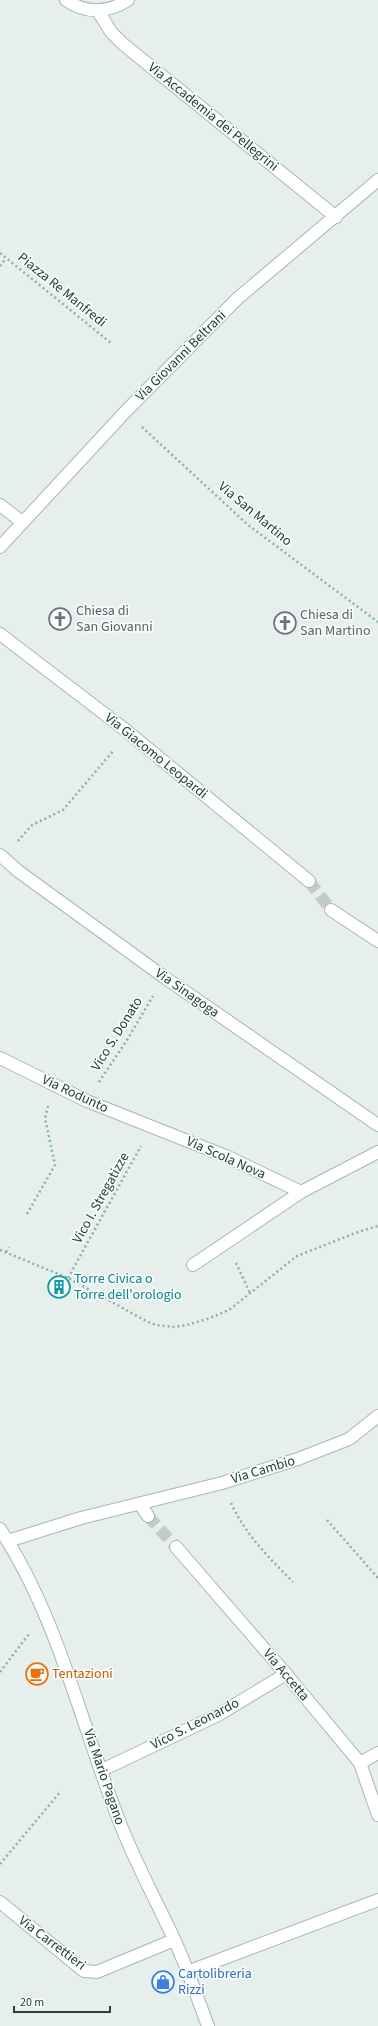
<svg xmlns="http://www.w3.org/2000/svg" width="378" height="2026" viewBox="0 0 378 2026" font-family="'Source Sans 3',sans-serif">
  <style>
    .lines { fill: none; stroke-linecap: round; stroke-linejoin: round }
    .minor-tunnel { stroke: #bfccc8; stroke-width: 12; stroke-dasharray: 12 6; stroke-linecap: butt }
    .minor-casing { stroke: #a8b8b2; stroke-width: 14 }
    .path { stroke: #86b3a5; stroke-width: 2.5; stroke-dasharray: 2 3; stroke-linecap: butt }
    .minor { stroke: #fff; stroke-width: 12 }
    .labels { text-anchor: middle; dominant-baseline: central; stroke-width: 3.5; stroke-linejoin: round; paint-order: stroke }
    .street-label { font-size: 14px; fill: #24423a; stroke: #f7fbf9 }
    .worship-label { font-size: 14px; fill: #5b616d; stroke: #f7fbf9; text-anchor: start }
    .culture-label { font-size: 14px; fill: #0d838f; stroke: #f7fbf9; text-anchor: start }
    .food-label { font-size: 14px; fill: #c56008; stroke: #f7fbf9; text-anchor: start }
    .shop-label { font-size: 14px; fill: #366cbe; stroke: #f7fbf9; text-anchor: start }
  </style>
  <rect width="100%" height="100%" fill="#e6efeb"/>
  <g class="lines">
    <!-- minor-tunnel -->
    <g class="minor-tunnel">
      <path d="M309 881 331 910"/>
      <path d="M148 1516 176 1547"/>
    </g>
    <!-- minor casing -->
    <g class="minor-casing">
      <g id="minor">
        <path d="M66 0C86 14 108 13 128 0"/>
        <path d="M98 11 111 32 123 44 336 217"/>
        <path d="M0 505 22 522"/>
        <path d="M0 547 126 411 238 298 378 180"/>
        <path d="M0 634 123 728 309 881"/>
        <path d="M0 855 18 871 164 977 378 1125"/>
        <path d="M331 910 378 941"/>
        <path d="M0 1058 87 1101 228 1157 301 1192 378 1152"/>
        <path d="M193 1265 301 1192"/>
        <path d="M140 1504 148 1516"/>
        <path d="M0 1529C56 1614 79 1716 115 1810 131 1855 154 1896 174 1939 187 1967 197 1997 208 2026"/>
        <path d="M8 1541 81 1518 222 1483 298 1459 349 1439 378 1416"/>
        <path d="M176 1547 286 1674 360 1763 378 1815"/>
        <path d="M360 1763 378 1753"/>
        <path d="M102 1770 218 1715 286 1674"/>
        <path d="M0 1902 84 1971 97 1972 174 1940"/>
        <path d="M187 1972 378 1900"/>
      </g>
    </g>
    <!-- path -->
    <g class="path">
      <path d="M0 253 111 343"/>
      <path d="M0 266 6 258"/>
      <path d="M142 427 248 525 378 622"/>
      <path d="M18 841 32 825 63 810 114 750"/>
      <path d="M99 1082 127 1040 153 996"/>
      <path d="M27 1214 55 1165 45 1118 48 1106"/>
      <path d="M0 1250 68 1278 148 1322 156 1325 175 1327 187 1325 210 1318 229 1310 297 1256 358 1232 378 1226"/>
      <path d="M6 1252 9 1247"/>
      <path d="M236 1263 250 1293"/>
      <path d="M68 1278 141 1146"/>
      <path d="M231 1503C245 1534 269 1558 293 1582"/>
      <path d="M327 1520 378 1578"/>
      <path d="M0 1672 29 1634"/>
      <path d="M0 1864 61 1791"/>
    </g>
    <!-- minor -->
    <use href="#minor" class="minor"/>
  </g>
  <!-- icons -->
  <defs>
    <g id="church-ring" transform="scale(1.15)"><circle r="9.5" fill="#f7fbf9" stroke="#6b7280" stroke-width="1.5"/><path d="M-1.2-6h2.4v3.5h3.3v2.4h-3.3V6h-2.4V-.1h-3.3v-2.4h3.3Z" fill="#6b7280"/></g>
    <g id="building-ring" transform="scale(1.15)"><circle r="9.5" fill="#f7fbf9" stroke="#0f9aa8" stroke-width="1.5"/><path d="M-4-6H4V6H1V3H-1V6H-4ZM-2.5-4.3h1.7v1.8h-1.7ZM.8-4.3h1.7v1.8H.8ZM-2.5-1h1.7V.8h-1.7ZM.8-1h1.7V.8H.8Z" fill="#0f9aa8"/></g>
    <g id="cafe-ring" transform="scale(1.15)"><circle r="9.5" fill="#f7fbf9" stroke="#e8710a" stroke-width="1.5"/><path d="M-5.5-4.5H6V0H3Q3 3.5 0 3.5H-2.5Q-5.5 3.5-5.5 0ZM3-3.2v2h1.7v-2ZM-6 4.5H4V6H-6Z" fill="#e8710a"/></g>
    <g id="shop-ring" transform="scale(1.15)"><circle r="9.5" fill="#f7fbf9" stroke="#3f7fe0" stroke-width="1.5"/><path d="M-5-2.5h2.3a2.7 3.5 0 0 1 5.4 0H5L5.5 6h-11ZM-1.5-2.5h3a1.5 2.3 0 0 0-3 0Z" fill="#3f7fe0"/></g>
  </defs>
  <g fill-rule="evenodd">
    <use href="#church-ring" x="60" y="619"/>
    <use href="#church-ring" x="285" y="623"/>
    <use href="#building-ring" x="59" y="1287"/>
    <use href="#cafe-ring" x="37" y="1674"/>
    <use href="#shop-ring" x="163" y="1982"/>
  </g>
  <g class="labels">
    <!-- street labels -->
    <g class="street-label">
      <text transform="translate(213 117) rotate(39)">Via Accademia dei Pellegrini</text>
      <text transform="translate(62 290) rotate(39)">Piazza Re Manfredi</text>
      <text transform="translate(181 356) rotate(-45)">Via Giovanni Beltrani</text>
      <text transform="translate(255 514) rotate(40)">Via San Martino</text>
      <text transform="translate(156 756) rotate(39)">Via Giacomo Leopardi</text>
      <text transform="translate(187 993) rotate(35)">Via Sinagoga</text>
      <text transform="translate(117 1034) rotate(-58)">Vico S. Donato</text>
      <text transform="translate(75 1094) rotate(25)">Via Rodunto</text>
      <text transform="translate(226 1158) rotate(24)">Via Scola Nova</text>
      <text transform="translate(101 1198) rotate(-61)">Vico I. Stregatizze</text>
      <text transform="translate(263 1470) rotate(-17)">Via Cambio</text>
      <text transform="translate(286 1675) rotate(50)">Via Accetta</text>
      <text transform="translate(195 1724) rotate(-27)">Vico S. Leonardo</text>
      <text transform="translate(104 1777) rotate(71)">Via Mario Pagano</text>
      <text transform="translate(52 1943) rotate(37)">Via Carrettieri</text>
    </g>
    <!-- worship labels -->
    <g class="worship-label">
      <text x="76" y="611">Chiesa di<tspan x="76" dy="16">San Giovanni</tspan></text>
      <text x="300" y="615">Chiesa di<tspan x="300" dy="16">San Martino</tspan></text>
    </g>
    <!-- culture labels -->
    <g class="culture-label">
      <text x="74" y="1279">Torre Civica o<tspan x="74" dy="16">Torre dell'orologio</tspan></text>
    </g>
    <!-- food labels -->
    <g class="food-label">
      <text x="52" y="1674">Tentazioni</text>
    </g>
    <!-- shop labels -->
    <g class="shop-label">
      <text x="178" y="1974">Cartolibreria<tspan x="178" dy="16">Rizzi</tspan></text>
    </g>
  </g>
  <!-- scale -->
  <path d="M14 2006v6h96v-6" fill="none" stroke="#24423a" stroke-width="2"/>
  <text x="20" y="2006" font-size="12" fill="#24423a" stroke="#f7fbf9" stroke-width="3" paint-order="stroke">20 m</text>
</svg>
